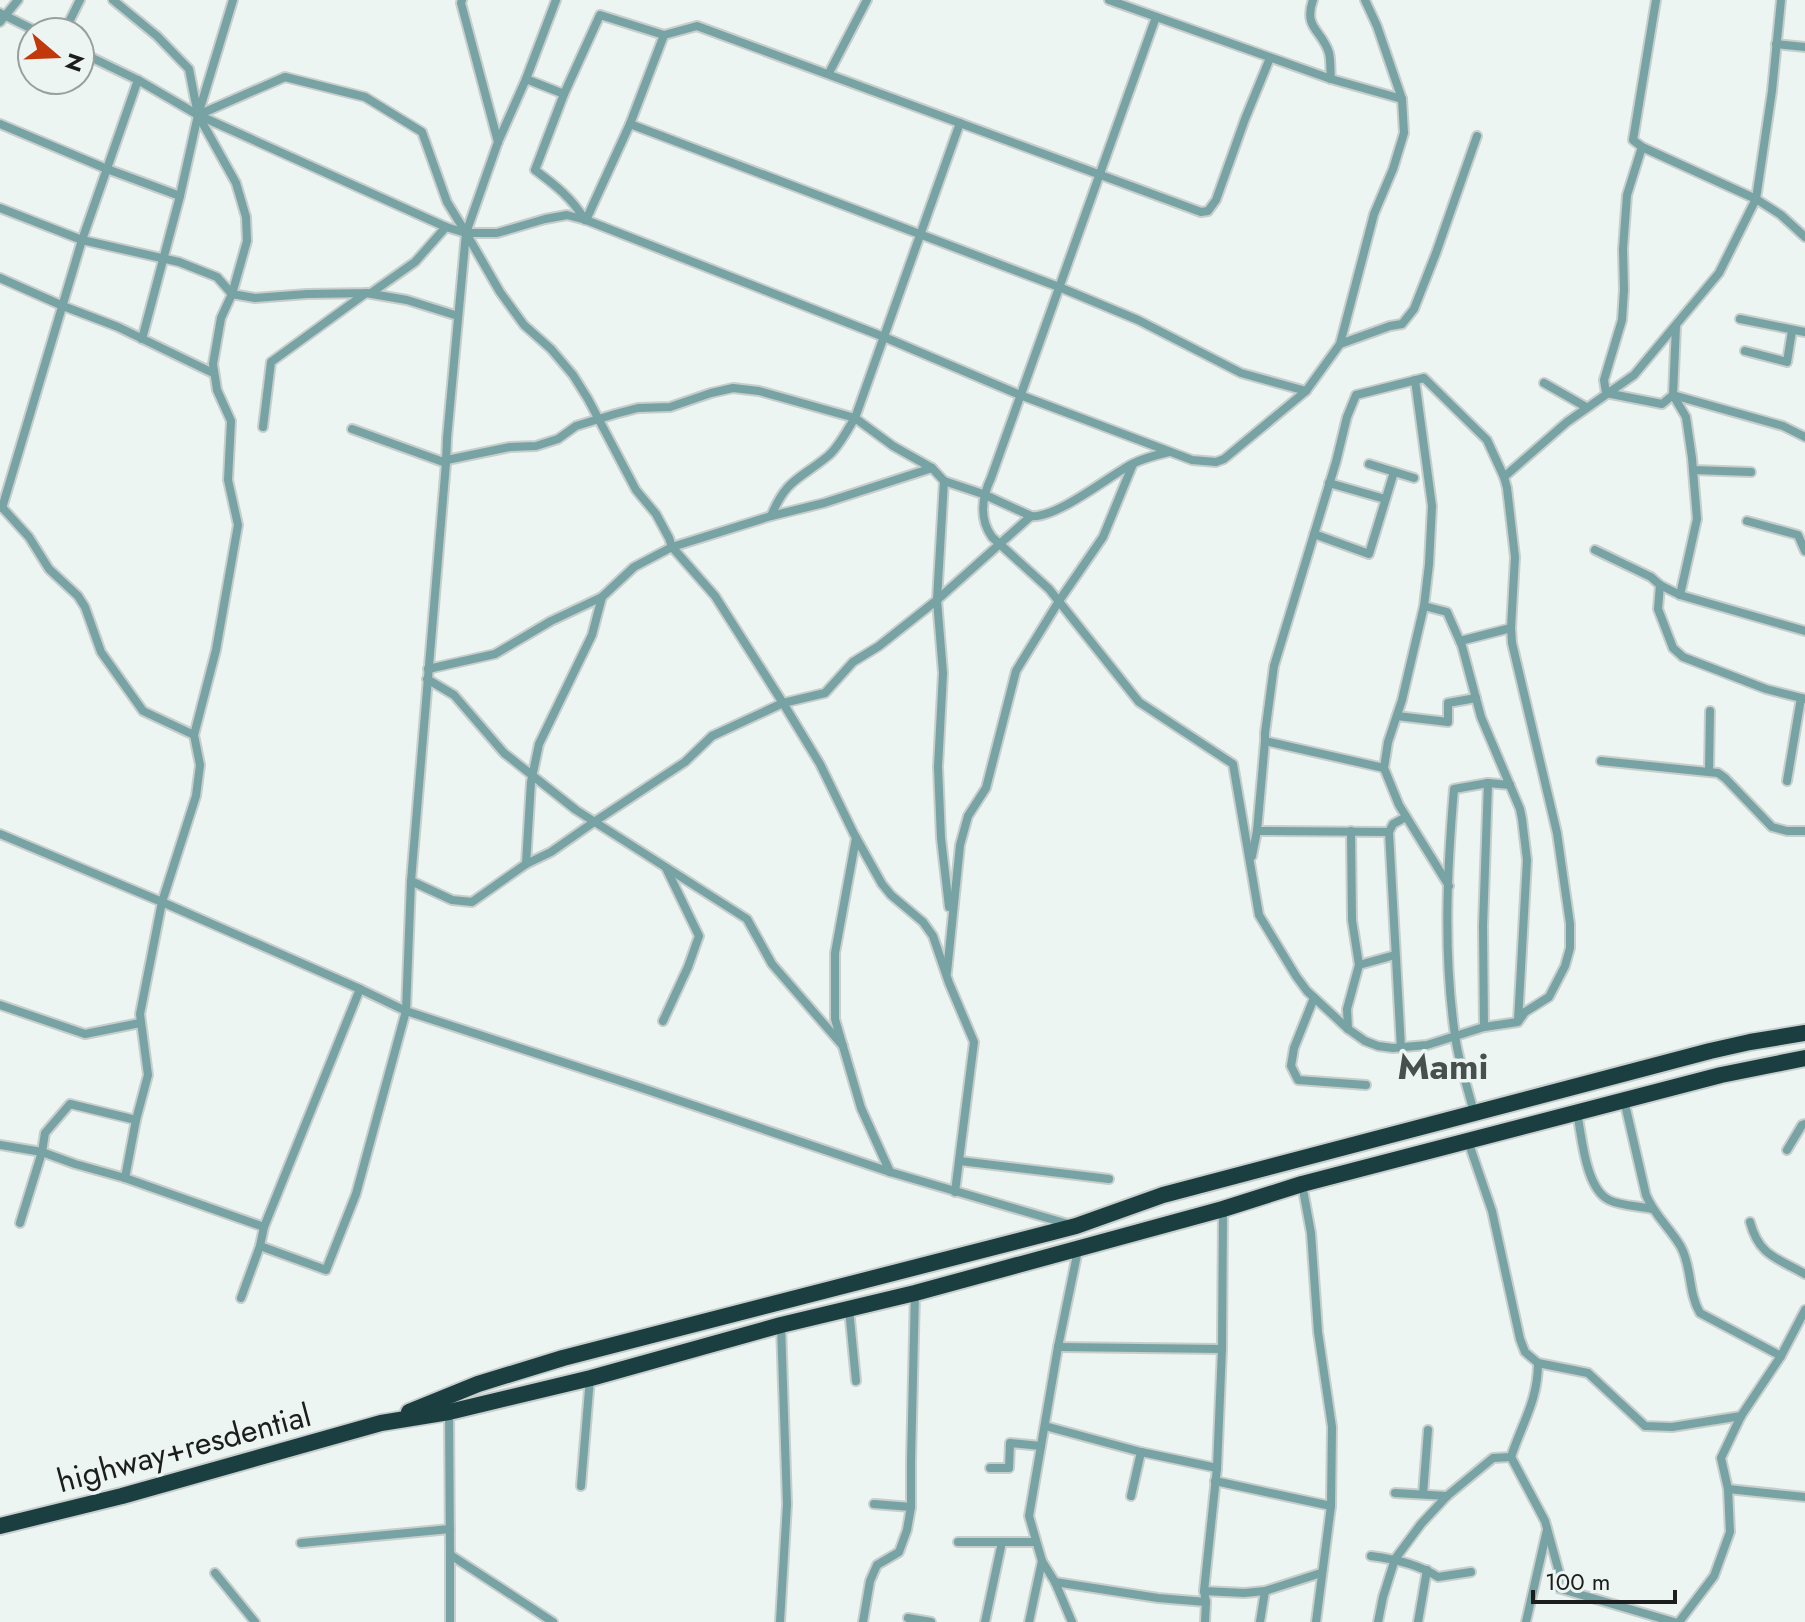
<svg xmlns="http://www.w3.org/2000/svg" width="1805" height="1622" viewBox="0 0 1805 1622" font-family="Jost,sans-serif">
  <style>
    .lines { fill: none; stroke-linecap: round; stroke-linejoin: round }
    .street-casing { stroke: #c7cecc; stroke-width: 12 }
    .highway-casing { stroke: #c7cecc; stroke-width: 20 }
    .street { stroke: #78a3a4; stroke-width: 8 }
    .highway { stroke: #1b3f40; stroke-width: 16 }
    .labels { text-anchor: middle; dominant-baseline: central; stroke-width: 7; stroke-linejoin: round; paint-order: stroke }
    .street-label { font-size: 32px; fill: #1b1e1d; stroke: #edf5f2 }
    .quarter-label { font-size: 36px; font-weight: bold; fill: #484f4c; stroke: #edf5f2 }
  </style>
  <rect width="100%" height="100%" fill="#edf5f2"/>
  <g class="lines">
    <!-- street casing -->
    <g class="street-casing">
      <g id="street">
        <path d="M113 0 157 36 189 69 198 115 236 183 246 217 247 241 232 294 221 318 213 364 217 390 231 421 228 480 238 525 216 650 194 735 200 765 196 796 162 902 140 1014 148 1075 136 1120 125 1178"/>
        <path d="M462 0 461 3 498 142"/>
        <path d="M1109 0 1331 79 1402 99"/>
        <path d="M1313 0C1303 28 1322 30 1329 53 1331 61 1330 71 1331 79"/>
        <path d="M1656 0 1633 140 1642 147 1756 199 1781 215 1805 237"/>
        <path d="M0 13 38 32"/>
        <path d="M1156 17 991 478C982 497 979 519 992 537L1049 589 1139 702 1233 764 1259 915 1296 976 1307 991 1348 1029 1365 1041 1378 1046 1393 1048 1427 1045 1484 1027 1518 1022 1525 1012 1549 997 1565 966 1570 948V924L1557 833 1512 643 1511 628 1515 557 1507 488 1504 477 1487 440 1424 378 1356 395 1347 417 1336 462 1274 666 1265 733V741L1384 768"/>
        <path d="M0 22 18 0"/>
        <path d="M64 32 80 0"/>
        <path d="M1776 44 1805 47"/>
        <path d="M80 52 138 80 198 115 446 227 466 233H497L545 219 567 215 586 220 884 337 1020 395 1192 460 1216 462 1224 459 1306 391"/>
        <path d="M829 73 867 0"/>
        <path d="M526 79 564 94"/>
        <path d="M198 115 285 77 365 97 422 132 447 202 466 233 500 292 524 325 551 349 573 375 588 399 636 490 656 514 669 538 672 547 715 596 783 703 820 764 854 834 882 884 891 895 923 922 933 936 949 983 974 1042 955 1192"/>
        <path d="M0 124 107 169 180 196"/>
        <path d="M630 124 1059 287 1138 320 1241 373 1306 391 1340 344 1390 326 1402 324 1414 309 1436 253 1477 136"/>
        <path d="M1642 147 1627 195 1623 249 1624 290 1622 320 1604 380 1606 393 1662 404 1673 395 1783 426 1805 437"/>
        <path d="M0 208 82 240 179 262 217 277 232 294 255 298 307 294 371 293 415 262 446 227"/>
        <path d="M585 220C572 198 555 185 535 170L564 94 600 15 664 35"/>
        <path d="M586 220 630 124 664 35 697 26 1201 212 1208 211 1216 200 1245 119 1270 58"/>
        <path d="M0 278 63 306 118 327 213 373"/>
        <path d="M1740 319 1805 332"/>
        <path d="M1676 326 1673 395 1686 417 1692 458 1697 519 1680 595"/>
        <path d="M142 339 180 196 198 115 233 0"/>
        <path d="M1340 344 1374 214 1393 169 1404 133 1402 99 1377 26 1365 0"/>
        <path d="M1745 351 1787 362 1792 331"/>
        <path d="M1415 380 1432 506 1429 564 1424 606 1402 700 1388 742 1384 768 1399 805 1449 886"/>
        <path d="M1544 383 1586 407"/>
        <path d="M263 427 271 362 366 293 407 300 458 316"/>
        <path d="M352 429 446 463"/>
        <path d="M442 461 510 447 536 446 558 439 576 426 615 414 638 408 670 407 711 393 733 388 759 391 855 418 893 446 932 468 944 481 983 494 1031 516C1056 519 1109 476 1132 464 1144 458 1156 455 1169 452"/>
        <path d="M1369 464 1414 478"/>
        <path d="M932 468 824 503 771 516C787 478 799 480 828 456 839 447 847 430 855 418L960 123"/>
        <path d="M1693 470 1751 472"/>
        <path d="M1504 477 1567 422 1634 375 1719 273 1756 199 1772 91 1781 0"/>
        <path d="M944 481 937 600 943 673 938 767 941 838 949 907"/>
        <path d="M1329 483 1385 499"/>
        <path d="M0 505 29 537 49 569 78 596 85 607 101 652 143 711 194 735"/>
        <path d="M2 508 82 240 138 80"/>
        <path d="M1747 521 1798 535 1805 551"/>
        <path d="M1314 534 1369 554 1394 472"/>
        <path d="M1595 550 1651 577 1660 585 1680 595 1805 631"/>
        <path d="M1660 585 1658 609 1673 648 1683 657 1766 689 1805 699"/>
        <path d="M1424 606 1447 612 1462 646 1481 717 1520 809 1522 819 1527 860 1518 1021"/>
        <path d="M1460 641 1511 628"/>
        <path d="M428 669 495 654 551 621 602 597"/>
        <path d="M427 679 454 695 504 753 576 810 747 919 772 964 843 1046"/>
        <path d="M1397 716 1448 722V703L1476 698"/>
        <path d="M1601 761 1718 773 1725 778 1772 827 1787 831H1805"/>
        <path d="M1709 771 1710 711"/>
        <path d="M1787 781 1801 698"/>
        <path d="M1257 831 1389 832"/>
        <path d="M0 834 162 902 360 989 406 1011 636 1086 890 1172 1068 1224"/>
        <path d="M856 838 835 953V1019L861 1108 890 1172"/>
        <path d="M1252 856 1257 831 1265 741"/>
        <path d="M526 864 531 782 539 744 592 635 602 597 634 567 672 547 771 516"/>
        <path d="M411 881 452 900 472 902 526 864 551 852 594 822 685 762 712 736 783 703 825 693 853 662 879 646 937 600 1031 516"/>
        <path d="M1359 965 1395 955"/>
        <path d="M947 972 960 845 968 816 986 788 1016 671 1059 601 1103 537 1133 464"/>
        <path d="M1314 998 1294 1048 1291 1066 1298 1080 1366 1085"/>
        <path d="M0 1005 85 1034 140 1023"/>
        <path d="M663 1021 688 967 699 936 666 868"/>
        <path d="M1484 1027 1483 926 1488 783"/>
        <path d="M1348 1029 1347 1009 1359 965 1352 920 1351 831"/>
        <path d="M1401 1048 1389 832 1393 824 1406 817"/>
        <path d="M1624 1100 1646 1195C1654 1215 1670 1228 1681 1247 1692 1267 1688 1293 1700 1313L1781 1356"/>
        <path d="M1474 1113C1468 1088 1458 1061 1455 1035 1443 954 1447 870 1454 789L1488 783 1510 785"/>
        <path d="M1577 1113C1582 1136 1585 1188 1609 1200 1621 1206 1639 1206 1652 1209"/>
        <path d="M1468 1141 1492 1211 1520 1339 1525 1352 1538 1363 1588 1373 1645 1426 1672 1427 1741 1416"/>
        <path d="M0 1145 42 1152 75 1164 125 1178 264 1227"/>
        <path d="M1787 1150 1802 1125 1805 1124"/>
        <path d="M960 1161 1109 1179"/>
        <path d="M1302 1184 1311 1233 1318 1332 1332 1427 1331 1506 1316 1622"/>
        <path d="M1750 1222C1759 1256 1777 1258 1805 1274"/>
        <path d="M20 1223 42 1152 45 1133 70 1104 136 1120"/>
        <path d="M260 1246 326 1270 356 1194 406 1011 411 881 446 463 447 438 466 233 498 142 526 79 556 0"/>
        <path d="M241 1298 260 1246 264 1227 360 989"/>
        <path d="M849 1309 856 1381"/>
        <path d="M1058 1347 1222 1349"/>
        <path d="M449 1412 450 1553 452 1556 553 1622"/>
        <path d="M1045 1426 1141 1452 1217 1468"/>
        <path d="M1511 1457 1545 1521 1559 1572 1558 1588 1674 1622"/>
        <path d="M990 1468H1009L1010 1443 1041 1446"/>
        <path d="M1215 1481 1331 1506"/>
        <path d="M581 1486 590 1378"/>
        <path d="M1728 1489 1805 1497"/>
        <path d="M1395 1493 1447 1496"/>
        <path d="M1423 1494 1428 1430"/>
        <path d="M1131 1496 1141 1452"/>
        <path d="M874 1504 911 1507"/>
        <path d="M958 1542H1036"/>
        <path d="M301 1543 450 1529"/>
        <path d="M1371 1556C1395 1559 1418 1564 1438 1577L1471 1572"/>
        <path d="M1042 1561 1055 1582 1072 1622"/>
        <path d="M215 1573 255 1622"/>
        <path d="M1055 1582 1158 1598 1206 1602"/>
        <path d="M1204 1591 1244 1593 1265 1591 1321 1573"/>
        <path d="M908 1618 931 1622"/>
        <path d="M450 1622V1554"/>
        <path d="M780 1622 787 1504 781 1325"/>
        <path d="M863 1622 870 1581 877 1565 899 1552 907 1530 911 1507V1460L915 1293"/>
        <path d="M985 1622 1002 1542"/>
        <path d="M1029 1622 1042 1561 1029 1516 1058 1347 1078 1250"/>
        <path d="M1205 1622 1206 1602 1204 1591 1217 1468 1222 1349 1223 1210"/>
        <path d="M1260 1622 1265 1591"/>
        <path d="M1378 1622 1383 1597 1395 1559 1421 1524 1447 1496 1493 1458 1511 1457C1522 1423 1538 1401 1538 1363"/>
        <path d="M1418 1622 1427 1570"/>
        <path d="M1526 1622 1547 1530"/>
        <path d="M1679 1622 1714 1576 1730 1532 1728 1489 1721 1458 1741 1416 1781 1356 1805 1310"/>
      </g>
    </g>
    <!-- highway casing -->
    <g class="highway-casing">
      <g id="highway">
        <path d="M409 1412 478 1384 563 1358 1076 1226 1163 1195 1710 1051 1750 1042 1805 1033"/>
        <path d="M0 1526 122 1496 381 1423 449 1412 591 1378 781 1325 915 1293 1223 1209 1302 1184 1721 1075 1805 1058"/>
      </g>
    </g>
    <!-- street -->
    <use href="#street" class="street"/>
    <!-- highway -->
    <use href="#highway" class="highway"/>
  </g>
  <g class="labels">
    <!-- street labels -->
    <g class="street-label">
      <text transform="translate(184 1448) rotate(-15)">highway+resdential</text>
    </g>
    <!-- quarter labels -->
    <g class="quarter-label">
      <text x="1443" y="1066">Mami</text>
    </g>
  </g>
  <!-- north arrow -->
  <g transform="translate(56 56) rotate(109)"><circle r="38" fill="#edf5f2" stroke="#999f9d" stroke-width="2"/>
  <path d="M0-6L14 30L0 20L-14 30Z" fill="#c1390b"/>
  <text y="-12" font-size="22" font-weight="bold" text-anchor="middle" fill="#1b1e1d">N</text>
  </g>
  <!-- scale -->
  <path d="M1533 1590v12h142v-12" fill="none" stroke="#1b1e1d" stroke-width="4"/>
  <text x="1545" y="1590" font-size="24" fill="#1b1e1d" stroke="#edf5f2" stroke-width="6" paint-order="stroke">100 m</text>
</svg>
